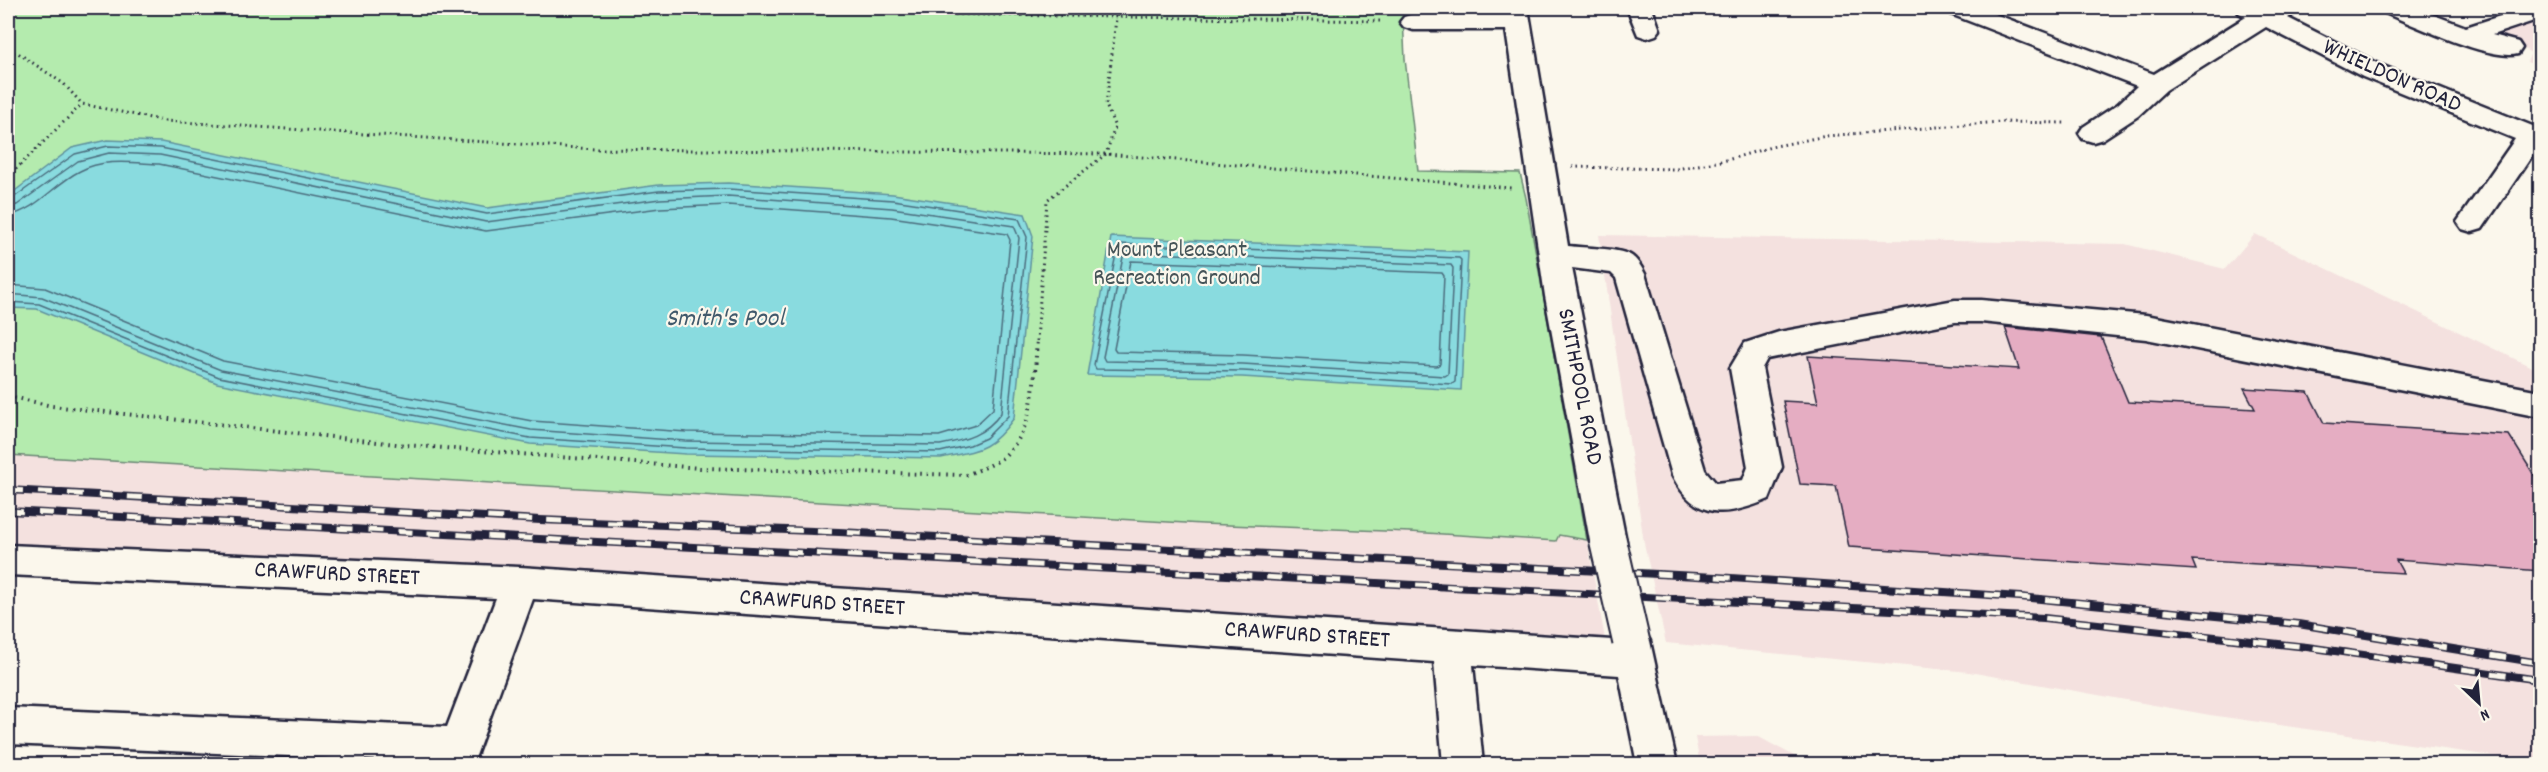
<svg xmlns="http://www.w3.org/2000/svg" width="2548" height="772" viewBox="0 0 2548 772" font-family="Dekko,sans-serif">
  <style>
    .built { fill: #f4e1df }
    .green { fill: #b4ebae; stroke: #6b8674; stroke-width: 1.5 }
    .water { fill: #89dbdf; stroke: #60919d; stroke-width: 1.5 }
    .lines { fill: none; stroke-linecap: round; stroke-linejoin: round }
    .shore { stroke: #4b6c7d; stroke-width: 1.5 }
    .building { fill: #e5adc2; stroke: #22223b; stroke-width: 1.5 }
    .minor-casing { stroke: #22223b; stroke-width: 5 }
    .path-far1 { stroke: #22223b; stroke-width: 3; stroke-dasharray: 1.5 4; stroke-linecap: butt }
    .path { stroke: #22223b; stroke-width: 4; stroke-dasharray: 1.5 5; stroke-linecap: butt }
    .minor { fill: #fbf7ec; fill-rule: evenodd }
    .rail-casing { stroke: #22223b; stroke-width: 8 }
    .rail { stroke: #fbf7ec; stroke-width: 5; stroke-dasharray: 15; stroke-linecap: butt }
    .minor-bridge-casing { stroke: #22223b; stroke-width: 40; stroke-linecap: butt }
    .minor-bridge { stroke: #fbf7ec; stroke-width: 36 }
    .labels { text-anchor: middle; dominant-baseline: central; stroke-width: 4.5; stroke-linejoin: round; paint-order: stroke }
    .street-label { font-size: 24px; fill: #22223b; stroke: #fbf7ec }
    .park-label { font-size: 24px; fill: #465458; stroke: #fbf7ec }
    .water-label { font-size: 26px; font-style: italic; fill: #415a6c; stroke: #fbf7ec }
  </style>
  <rect width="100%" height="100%" fill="#fbf7ec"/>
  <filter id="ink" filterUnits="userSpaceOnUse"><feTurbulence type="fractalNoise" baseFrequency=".0167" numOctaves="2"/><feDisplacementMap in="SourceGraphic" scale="12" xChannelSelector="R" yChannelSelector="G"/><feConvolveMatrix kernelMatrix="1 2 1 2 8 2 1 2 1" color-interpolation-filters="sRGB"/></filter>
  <g filter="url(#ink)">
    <!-- built -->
    <g class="built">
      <path d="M2540 19V67L2527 62 2531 53 2498 33Z"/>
      <path d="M2255 234 2540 371V763L2210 715 1969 672 1666 643 1644 543 1599 235 2125 244 2225 269Z"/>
      <path d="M8 455 1203 524 1410 532 1555 541 1559 534 1587 540 1605 639 560 570 8 544Z"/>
      <path d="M1757 736 1809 764H1700L1695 737Z"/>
    </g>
    <!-- green -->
    <path class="green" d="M8 8H1497L1498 16 1403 18 1405 59 1418 171 1520 173 1526 198 1587 540 1559 535 1556 541 1410 532 1203 524 8 455Z"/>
    <!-- water -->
    <g class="water">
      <path d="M107 140 161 142 487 208 659 185 728 183 893 194 1025 214 1033 236 1014 418C990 451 979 450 941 458L686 454 530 444 217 383 37 309 8 308V196L72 148Z"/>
      <path d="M1111 237 1468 252 1461 390 1242 377 1087 375Z"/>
    </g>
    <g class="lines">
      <!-- shore -->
      <g class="shore">
        <path d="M8 199 13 198 75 154 108 146 161 148 487 214 659 191 728 189 893 200 1019 219 1027 237 1008 416 986 438 970 445 940 452 686 448 530 438 219 377 39 304 8 302"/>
        <path d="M8 207 17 205 78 161 109 153 160 155 486 222 660 199 728 196 892 208 1014 226 1019 238 1001 413C985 435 966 440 940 445L686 441 531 430 221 370 42 297 8 294"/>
        <path d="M8 216C37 210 54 184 80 171 104 158 133 163 159 164L486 231 660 208 728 205 891 217 1007 234 1010 240 993 409 976 425 939 436 687 432 532 421 223 361 45 288 8 285"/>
        <path d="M1118 244 1459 258 1461 260 1455 382 1452 384 1243 371 1096 369 1094 365Z"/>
        <path d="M1124 252 1451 265 1453 268 1448 374 1445 376 1243 364 1105 361 1103 357Z"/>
        <path d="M1131 261 1442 273 1444 276 1440 364 1437 366 1243 355 1116 352 1114 349Z"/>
      </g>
    </g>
    <!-- building -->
    <path class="building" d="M2005 327 2101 337 2128 402 2255 409 2244 388 2308 392 2324 423 2509 435 2541 486V571L2396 560 2403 573 2192 560 2196 570 1849 547 1836 486 1800 484 1783 401 1818 403 1808 356 2019 369Z"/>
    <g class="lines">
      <!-- minor casing -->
      <g class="minor-casing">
        <g id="minor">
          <path d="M1503 8H1528L1568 246C1584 248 1617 248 1630 255 1637 259 1642 268 1645 274L1705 470 1716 483 1743 480 1748 467 1730 368 1745 343 1779 332 1955 300H1981L2146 315 2540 391V417L2146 339 1981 322H1955L1767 359 1762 368 1782 467 1769 499C1727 517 1695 521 1672 475L1616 278 1611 273 1572 268 1626 541 1621 552 1608 556 1595 552 1590 541 1545 296 1506 30H1413L1404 27 1400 22 1404 17 1413 14H1503Z"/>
          <path d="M1627 8H1652L1660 30 1656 35 1647 38 1638 35Z"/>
          <path d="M1944 8H1979L2154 74 2246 17 2239 13 2236 8H2293L2296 12 2288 18 2381 65 2540 129V148L2538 147 2482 229 2472 232 2462 229 2457 222 2515 139 2363 77 2266 27 2166 90 2138 116 2103 139 2093 142 2083 139 2079 133 2083 127 2118 104 2137 86 1948 13Z"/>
          <path d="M2381 8H2415L2466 27 2525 8H2540V19L2492 35 2518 42 2522 48 2518 54C2490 61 2414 25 2385 13Z"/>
          <path d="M8 545 520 567 1612 640 1618 629 1631 624 1644 629 1650 641 1677 764H1637L1619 675 1473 665 1483 764H1443L1434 662 533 599 473 764 8 744V708L447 727 496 598 8 575Z"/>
        </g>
      </g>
      <!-- path-far1 -->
      <g class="path-far1">
        <path d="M933 14 1383 21"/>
        <path d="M8 52 18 53 64 84 82 104 165 121 594 149 1106 154 1511 188"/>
        <path d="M1572 167 1676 169 1727 160 1771 147 1826 136 2000 122 2067 123"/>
        <path d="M8 177 82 104"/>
        <path d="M1037 341 1047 200 1106 154 1115 127 1106 105 1116 19 1120 8"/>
      </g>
      <!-- path -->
      <path class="path" d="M8 396 52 406 405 445 700 468 966 475C976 471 987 467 996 462 1036 437 1034 381 1037 339"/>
      <!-- minor -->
      <use href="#minor" class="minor"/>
      <!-- rail casing -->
      <g class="rail-casing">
        <g id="rail">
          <path d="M8 490 540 520 839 532 1716 577 2020 597 2298 624 2540 663"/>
          <path d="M8 511 2044 618 2307 647 2540 680"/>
        </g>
      </g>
      <!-- rail -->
      <use href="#rail" class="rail"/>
      <!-- minor-bridge casing -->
      <g class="minor-bridge-casing">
        <path id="minor-bridge" d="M1608 541 1631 641"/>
      </g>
      <!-- minor-bridge -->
      <use href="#minor-bridge" class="minor-bridge"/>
    </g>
  </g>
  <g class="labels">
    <!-- street labels -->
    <g class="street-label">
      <text transform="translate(2392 77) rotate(24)">WHIELDON ROAD</text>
      <text transform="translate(1579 387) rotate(79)">SMITHPOOL ROAD</text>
      <text transform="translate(337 575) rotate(3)">CRAWFURD STREET</text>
      <text transform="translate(822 604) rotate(4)">CRAWFURD STREET</text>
      <text transform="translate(1307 636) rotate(4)">CRAWFURD STREET</text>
    </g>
    <!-- park labels -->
    <g class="park-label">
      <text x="1177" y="251">Mount Pleasant<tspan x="1177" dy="28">Recreation Ground</tspan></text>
    </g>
    <!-- water labels -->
    <g class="water-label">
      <text x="725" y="319">Smith's Pool</text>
    </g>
  </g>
  <!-- margin -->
  <rect width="2548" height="772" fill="none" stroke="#fbf7ec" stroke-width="30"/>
  <rect x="15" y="15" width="2518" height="742" fill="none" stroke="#22223b" stroke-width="2" filter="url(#ink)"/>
  <!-- north arrow -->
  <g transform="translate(2479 703) rotate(154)" stroke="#fbf7ec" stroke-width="4.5" paint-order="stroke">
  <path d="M0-4.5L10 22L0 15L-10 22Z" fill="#22223b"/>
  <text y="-9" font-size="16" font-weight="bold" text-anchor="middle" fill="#22223b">N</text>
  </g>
</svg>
